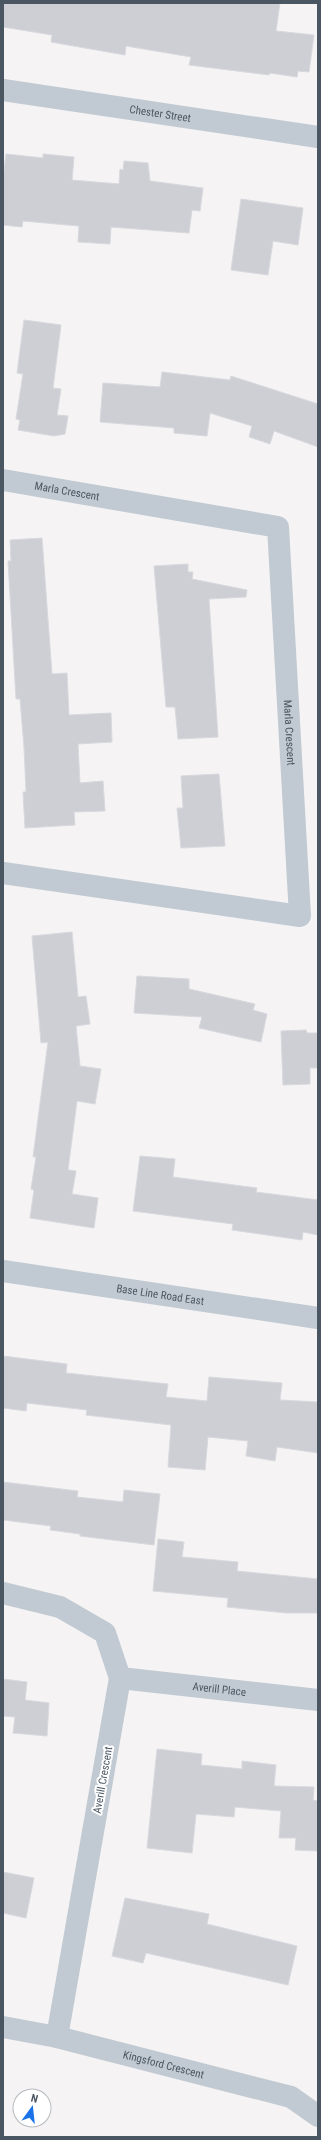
<svg xmlns="http://www.w3.org/2000/svg" width="321" height="2140" viewBox="0 0 321 2140" font-family="'Roboto Condensed',sans-serif">
  <style>
    .building { fill: #cdcfd5; stroke: #d7d9de }
    .lines { fill: none; stroke-linecap: round; stroke-linejoin: round }
    .minor { stroke: #c1cad2; stroke-width: 22 }
    .labels { text-anchor: middle; dominant-baseline: central; stroke-width: 4; stroke-linejoin: round; paint-order: stroke }
    .street-label { font-size: 11px; fill: #4a5661; stroke: #fff }
  </style>
  <rect width="100%" height="100%" fill="#f5f3f3"/>
  <!-- building -->
  <g class="building">
    <path d="M3 3H280L276 31 314 35 309 72 298 71 297 77 270 73 269 75 189 65 191 57 126 46 125 55 51 42 52 35 3 27Z"/>
    <path d="M6 154 43 158V154L74 157 72 180 119 184 120 169 123 170 124 161 148 163 150 181 203 188 200 211 192 210 189 233 111 227 110 244 78 242 79 226 23 221 22 227 3 225V180Z"/>
    <path d="M241 199 303 208 298 245 273 241 268 275 231 270Z"/>
    <path d="M24 320 61 325 53 388 61 389 57 415 68 416 65 434 54 436 18 430 20 420 16 419 23 374 17 373Z"/>
    <path d="M162 372 230 380 231 376 318 404V447L274 431 270 444 249 437 252 426 210 413 207 436 174 433V428L100 422 103 383 160 387Z"/>
    <path d="M42 538 52 674 67 673 69 715 111 713 112 742 78 744 80 783 103 781 105 811 74 812 75 825 25 828 23 792H26L24 747 20 699H16L8 561H11L10 540Z"/>
    <path d="M188 564V572H193L192 579 247 590 246 597 209 599 218 737 178 739 175 707H166L154 566Z"/>
    <path d="M219 774 225 846 181 848 177 808H183L181 776Z"/>
    <path d="M72 932 78 997 86 996 90 1024 76 1026 80 1066 101 1069 95 1104 77 1101 68 1170 76 1171 72 1194 98 1198 94 1228 30 1218 34 1190 31 1189 36 1157H33L48 1042 41 1043 32 936Z"/>
    <path d="M137 976 189 979V989L255 1004 253 1010 267 1014 261 1042 199 1028 202 1017 134 1013Z"/>
    <path d="M306 1030 307 1033H318V1068H310V1084L283 1085 281 1031Z"/>
    <path d="M140 1156 175 1159 173 1177 257 1188 256 1192 318 1200V1235L303 1232 302 1240 232 1230 233 1224 133 1211Z"/>
    <path d="M3 1356 67 1364 66 1373 168 1384 166 1397 207 1401 209 1377 282 1383 280 1400 318 1402V1453L277 1447 275 1461 246 1456 248 1441 208 1437 205 1470 168 1467 171 1425 86 1415 87 1410 27 1403 26 1411 3 1408Z"/>
    <path d="M3 1482 78 1491 77 1497 123 1502 124 1490 160 1494 154 1545 80 1536V1534L50 1530 51 1526 3 1520Z"/>
    <path d="M158 1539 184 1542 182 1557 238 1562 237 1571 318 1579V1613H286L227 1607 228 1598 153 1591Z"/>
    <path d="M3 1679 27 1682 25 1700 49 1703 47 1736 13 1733 15 1717 3 1716Z"/>
    <path d="M157 1749 202 1754 201 1765 242 1769V1761L276 1765 274 1786 314 1787 313 1800 318 1801V1851L295 1850 296 1838H279L281 1811 235 1807 234 1817 196 1814 192 1853 147 1848Z"/>
    <path d="M3 1872 34 1878 26 1918 3 1913Z"/>
    <path d="M125 1898 209 1914 207 1924 297 1946 288 1985 146 1953 143 1963 112 1956Z"/>
  </g>
  <g class="lines">
    <!-- minor -->
    <g class="minor">
      <path id="s1" d="M3 90 318 137"/>
      <path id="s2" d="M3 480 278 527 300 916 3 873"/>
      <path id="s3" d="M3 1271 318 1318"/>
      <path d="M3 1593 60 1607 105 1633 120 1678 57 2037"/>
      <path id="s4" d="M120 1678 318 1700"/>
      <path id="s5" d="M3 2027 57 2037 291 2097 318 2116"/>
    </g>
  </g>
  <g class="labels">
    <!-- street labels -->
    <g class="street-label">
      <text stroke="none"><textPath href="#s1" startOffset="159">Chester Street</textPath></text>
      <text stroke="none"><textPath href="#s2" startOffset="65">Marla Crescent</textPath></text>
      <text stroke="none"><textPath href="#s2" startOffset="485">Marla Crescent</textPath></text>
      <text stroke="none"><textPath href="#s3" startOffset="159">Base Line Road East</textPath></text>
      <text stroke="none"><textPath href="#s4" startOffset="100">Averill Place</textPath></text>
      <text transform="translate(103 1780) rotate(-80)">Averill Crescent</text>
      <text stroke="none"><textPath href="#s5" startOffset="165">Kingsford Crescent</textPath></text>
    </g>
  </g>
  <!-- border -->
  <rect width="321" height="2140" fill="none" stroke="#4a5661" stroke-width="8"/>
  <!-- north arrow -->
  <g transform="translate(32 2108) rotate(15)"><circle r="19" fill="#ffffff" stroke="#b7bbc0"/>
  <path d="M0-3L7 15L0 10L-7 15Z" fill="#1a73e8"/>
  <text y="-6" font-size="11" font-weight="bold" text-anchor="middle" fill="#4a5661">N</text>
  </g>
</svg>
